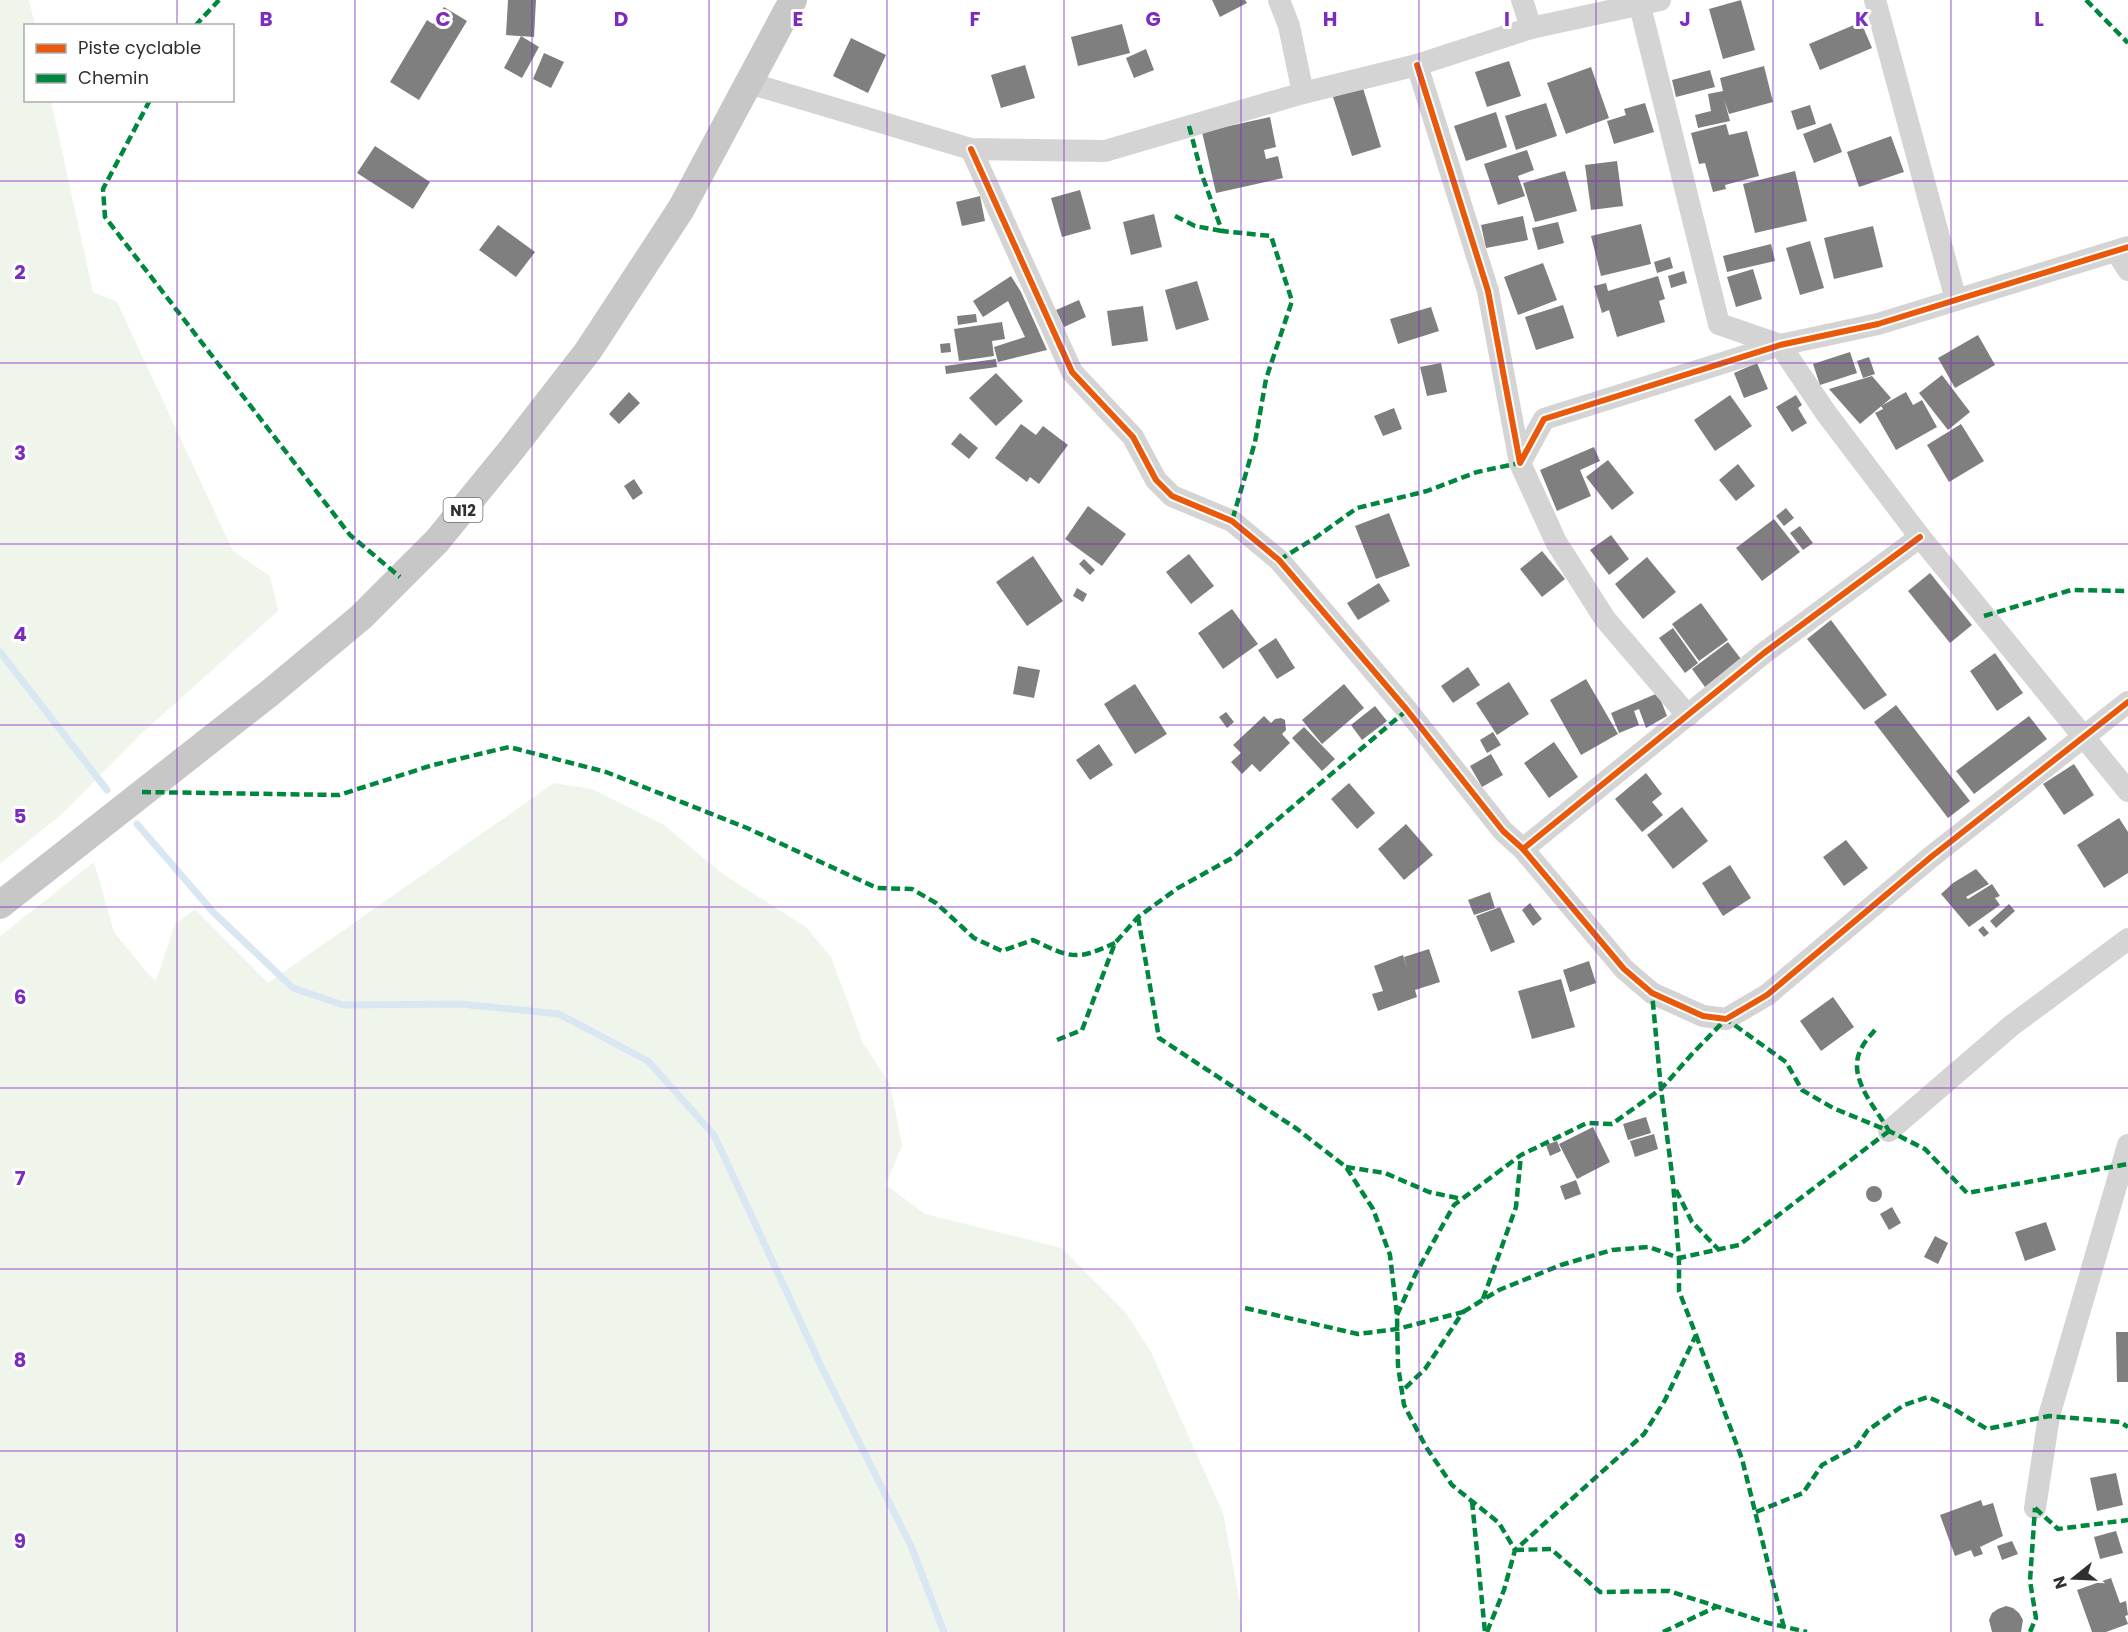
<svg xmlns="http://www.w3.org/2000/svg" width="2128" height="1632" viewBox="0 0 2128 1632" font-family="Poppins,sans-serif">
  <style>
    .green { fill: #f0f5ec }
    .lines { fill: none; stroke-linecap: round; stroke-linejoin: round }
    .stream { stroke: #d9e7f2; stroke-width: 7 }
    .building { fill: #7f7f7f }
    .minor { stroke: #d4d4d4; stroke-width: 22 }
    .major { stroke: #c7c7c7; stroke-width: 28 }
    .quiet { stroke: #00873e; stroke-width: 4.5; stroke-dasharray: 9 4.5; stroke-linecap: butt }
    .cycleway-casing { stroke: #fff; stroke-width: 10 }
    .cycleway { stroke: #e8590c; stroke-width: 6 }
    .grid { fill: none; stroke: #7b2cbf; stroke-width: 1.5; stroke-opacity: 0.55 }
    .labels { text-anchor: middle; dominant-baseline: central; stroke-width: 6; stroke-linejoin: round; paint-order: stroke }
    .shield { fill: #fff; stroke: #6d6d6d; stroke-width: 1.5 }
    .shield-label { font-size: 15px; font-weight: bold; fill: #2f2f2f }
    .grid-label { font-size: 20px; text-anchor: middle; font-weight: bold; fill: #7b2cbf; stroke: #fff; stroke-width: 6; stroke-linejoin: round; paint-order: stroke }
  </style>
  <rect width="100%" height="100%" fill="#fff"/>
  <!-- green -->
  <g class="green">
    <path d="M0 0H29L35 25 26 26V100L51 101 93 292 117 302 233 551 270 576 278 611 141 734 62 814 0 864Z"/>
    <path d="M554 783 592 789 664 825 724 875 806 927 831 957 863 1043 890 1084 902 1145 886 1185 925 1214 1062 1248 1126 1313 1151 1352 1223 1513 1240 1603 1242 1632H0V936L94 862 114 932 149 975 156 981 175 924 195 909 268 983Z"/>
  </g>
  <g class="lines">
    <!-- stream -->
    <g class="stream">
      <path d="M0 652 107 790"/>
      <path d="M137 824 214 913 293 988 343 1005 461 1004 559 1014 648 1061 714 1135 821 1366 911 1546 944 1632"/>
    </g>
  </g>
  <!-- building -->
  <g class="building">
    <path d="M508 0H536L534 37 506 35Z"/>
    <path d="M1212 0H1245L1247 3 1220 17Z"/>
    <path d="M1741 0 1755 50 1723 59 1709 9Z"/>
    <path d="M444 7 467 21 419 100 390 82 427 20 433 24Z"/>
    <path d="M1861 22 1872 48 1820 70 1809 44Z"/>
    <path d="M1122 24 1130 53 1078 66 1071 37Z"/>
    <path d="M521 36 539 47 522 78 504 68Z"/>
    <path d="M851 38 886 55 868 93 833 76Z"/>
    <path d="M1146 49 1154 70 1134 78 1126 58Z"/>
    <path d="M544 53 564 62 551 88 533 79Z"/>
    <path d="M1509 61 1521 96 1487 107 1475 72Z"/>
    <path d="M1025 65 1035 98 1001 108 991 75Z"/>
    <path d="M1764 66 1773 102 1729 114 1724 99 1730 121 1698 128 1695 115 1711 111 1708 94 1723 91 1720 78Z"/>
    <path d="M1591 67 1609 118 1566 134 1547 83Z"/>
    <path d="M1710 70 1715 87 1676 97 1672 80Z"/>
    <path d="M1363 88 1381 147 1352 156 1333 97Z"/>
    <path d="M1546 103 1557 136 1516 150 1505 116Z"/>
    <path d="M1645 103 1654 132 1614 144 1607 121 1626 115 1624 109Z"/>
    <path d="M1810 105 1816 124 1797 130 1791 111Z"/>
    <path d="M1496 112 1507 147 1466 161 1454 126Z"/>
    <path d="M1270 117 1276 147 1264 150 1266 159 1278 156 1283 178 1216 193 1202 132Z"/>
    <path d="M1831 123 1842 152 1814 163 1803 134Z"/>
    <path d="M1726 124 1729 135 1747 131 1759 176 1725 185 1726 189 1713 192 1705 163 1699 164 1691 133Z"/>
    <path d="M1891 136 1904 172 1859 187 1847 152Z"/>
    <path d="M375 146 430 182 413 209 357 173Z"/>
    <path d="M1527 150 1534 170 1518 176 1525 196 1498 205 1484 164Z"/>
    <path d="M1617 161 1623 206 1591 210 1585 165Z"/>
    <path d="M1565 171 1577 211 1535 222 1523 183Z"/>
    <path d="M1795 171 1807 221 1755 233 1743 184Z"/>
    <path d="M1080 190 1091 229 1062 237 1051 198Z"/>
    <path d="M980 196 985 221 962 226 956 202Z"/>
    <path d="M1154 214 1162 247 1131 255 1123 222Z"/>
    <path d="M1523 216 1528 240 1486 248 1481 225Z"/>
    <path d="M1558 222 1564 243 1538 250 1532 228Z"/>
    <path d="M1641 224 1651 264 1601 276 1591 236Z"/>
    <path d="M498 225 535 252 516 277 479 250Z"/>
    <path d="M1873 226 1883 267 1834 279 1824 238Z"/>
    <path d="M1810 241 1824 288 1800 295 1786 248Z"/>
    <path d="M1771 244 1775 261 1727 272 1723 256Z"/>
    <path d="M1670 257 1673 268 1657 273 1654 262Z"/>
    <path d="M1543 263 1557 300 1518 315 1504 277Z"/>
    <path d="M1753 269 1762 299 1736 307 1727 277Z"/>
    <path d="M1684 271 1687 283 1671 288 1668 276Z"/>
    <path d="M1011 276 1021 292 1047 350 998 362 994 347 1025 337 1008 301 983 317 973 301Z"/>
    <path d="M1658 276 1665 299 1659 301 1665 322 1617 337 1609 310 1602 313 1594 286 1606 283 1608 291Z"/>
    <path d="M1197 281 1209 320 1176 330 1165 290Z"/>
    <path d="M1079 300 1086 317 1064 327 1056 310Z"/>
    <path d="M1563 305 1574 338 1536 350 1525 317Z"/>
    <path d="M1143 306 1148 341 1112 346 1107 311Z"/>
    <path d="M1431 307 1439 331 1398 344 1390 319Z"/>
    <path d="M976 314 977 322 958 325 957 316Z"/>
    <path d="M1002 322 1005 339 992 341 994 356 959 361 954 329Z"/>
    <path d="M1978 335 1995 365 1955 388 1938 358Z"/>
    <path d="M950 343 951 352 941 353 940 344Z"/>
    <path d="M1850 352 1857 373 1820 385 1813 364Z"/>
    <path d="M1869 357 1875 374 1863 378 1857 361Z"/>
    <path d="M996 359 997 367 946 374 945 366Z"/>
    <path d="M1441 363 1447 392 1427 396 1420 367Z"/>
    <path d="M1757 363 1768 389 1744 398 1734 373Z"/>
    <path d="M996 373 1023 401 996 426 969 398Z"/>
    <path d="M1942 375 1970 412 1948 430 1919 393Z"/>
    <path d="M1872 376 1891 398 1860 424 1829 389Z"/>
    <path d="M629 392 640 403 619 424 609 414Z"/>
    <path d="M1906 392 1913 405 1922 400 1937 427 1896 450 1875 413 1883 409 1881 406Z"/>
    <path d="M1730 395 1752 426 1715 451 1694 420Z"/>
    <path d="M1796 395 1802 405 1798 408 1807 423 1792 432 1776 407Z"/>
    <path d="M1394 408 1402 429 1383 436 1374 416Z"/>
    <path d="M1021 424 1036 435 1043 426 1068 445 1039 484 1030 477 1027 482 995 458Z"/>
    <path d="M1961 424 1984 461 1949 482 1927 445Z"/>
    <path d="M960 433 978 448 969 459 951 444Z"/>
    <path d="M1594 447 1600 461 1580 470 1591 496 1557 511 1540 470Z"/>
    <path d="M1608 460 1634 493 1612 510 1586 477Z"/>
    <path d="M1738 464 1755 486 1736 501 1719 480Z"/>
    <path d="M634 479 643 493 633 500 624 486Z"/>
    <path d="M1088 506 1126 534 1102 566 1065 539Z"/>
    <path d="M1786 508 1794 518 1784 526 1776 516Z"/>
    <path d="M1389 513 1410 566 1376 579 1355 526Z"/>
    <path d="M1774 519 1800 552 1762 581 1736 548Z"/>
    <path d="M1800 526 1813 543 1803 550 1790 533Z"/>
    <path d="M1611 535 1629 559 1609 575 1590 550Z"/>
    <path d="M1542 551 1565 579 1542 597 1520 569Z"/>
    <path d="M1189 554 1214 586 1191 604 1166 572Z"/>
    <path d="M1033 556 1063 601 1027 626 996 582Z"/>
    <path d="M1647 557 1676 592 1643 619 1615 584Z"/>
    <path d="M1084 559 1095 570 1090 575 1079 564Z"/>
    <path d="M1930 573 1972 625 1950 643 1908 591Z"/>
    <path d="M1379 583 1390 601 1358 620 1347 603Z"/>
    <path d="M1077 588 1087 594 1083 602 1073 596Z"/>
    <path d="M1701 603 1728 640 1699 661 1672 624Z"/>
    <path d="M1232 609 1258 644 1223 669 1198 633Z"/>
    <path d="M1831 620 1887 695 1864 710 1807 639Z"/>
    <path d="M1673 628 1698 663 1685 673 1659 638Z"/>
    <path d="M1276 638 1295 668 1277 679 1258 650Z"/>
    <path d="M1728 642 1741 659 1705 687 1692 669Z"/>
    <path d="M1995 653 2023 693 1997 711 1970 671Z"/>
    <path d="M1018 666 1040 670 1034 698 1013 694Z"/>
    <path d="M1468 667 1480 685 1453 703 1441 686Z"/>
    <path d="M1586 679 1618 734 1581 755 1550 700Z"/>
    <path d="M1509 682 1529 714 1497 735 1476 703Z"/>
    <path d="M1135 684 1167 734 1135 754 1104 704Z"/>
    <path d="M1344 684 1364 708 1322 744 1302 720Z"/>
    <path d="M1658 693 1667 716 1646 728 1639 709 1634 711 1639 725 1619 733 1611 713Z"/>
    <path d="M1896 705 1970 801 1948 818 1874 722Z"/>
    <path d="M1375 706 1387 721 1362 740 1351 725Z"/>
    <path d="M1226 712 1234 722 1227 728 1219 717Z"/>
    <path d="M1264 716 1271 723 1275 719 1281 718 1285 720 1286 730 1282 734 1290 743 1260 772 1252 764 1242 774 1231 762 1241 753 1233 745Z"/>
    <path d="M2029 716 2047 739 1974 794 1956 771Z"/>
    <path d="M1304 727 1335 759 1322 771 1292 738Z"/>
    <path d="M1493 732 1501 745 1487 753 1480 740Z"/>
    <path d="M1554 742 1578 777 1549 798 1524 763Z"/>
    <path d="M1099 744 1113 765 1090 780 1076 760Z"/>
    <path d="M1491 754 1503 775 1482 787 1470 766Z"/>
    <path d="M2074 764 2094 795 2064 815 2043 784Z"/>
    <path d="M1646 773 1662 794 1652 802 1663 815 1642 832 1615 799Z"/>
    <path d="M1349 783 1375 813 1357 829 1331 799Z"/>
    <path d="M1682 807 1708 841 1673 869 1647 835Z"/>
    <path d="M2119 818 2128 832V873L2104 888 2077 845Z"/>
    <path d="M1406 824 1433 855 1404 880 1378 849Z"/>
    <path d="M1846 840 1868 868 1844 886 1823 857Z"/>
    <path d="M1730 865 1751 898 1723 916 1702 883Z"/>
    <path d="M1976 869 1989 884 1966 897 1968 899 1992 884 2000 896 1995 898 2000 905 1969 927 1941 894 1953 883Z"/>
    <path d="M1490 892 1495 908 1474 915 1468 900Z"/>
    <path d="M1530 903 1542 919 1533 926 1522 910Z"/>
    <path d="M2009 904 2015 911 1996 928 1990 921Z"/>
    <path d="M1500 907 1515 942 1491 952 1476 916Z"/>
    <path d="M1983 926 1989 933 1984 937 1978 930Z"/>
    <path d="M1429 949 1440 982 1415 990 1417 997 1378 1011 1372 994 1383 991 1374 966 1403 955 1408 971 1404 957Z"/>
    <path d="M1589 961 1596 983 1570 992 1563 970Z"/>
    <path d="M1561 979 1575 1027 1532 1039 1518 991Z"/>
    <path d="M1833 997 1854 1027 1821 1051 1800 1021Z"/>
    <path d="M1646 1117 1651 1133 1628 1140 1623 1124Z"/>
    <path d="M1593 1127 1610 1162 1577 1179 1559 1144Z"/>
    <path d="M1654 1134 1658 1149 1635 1157 1630 1141Z"/>
    <path d="M1557 1141 1561 1151 1550 1156 1546 1145Z"/>
    <path d="M1576 1180 1581 1194 1565 1200 1560 1186Z"/>
    <circle cx="1874" cy="1194" r="8"/>
    <path d="M1892 1207 1901 1223 1889 1230 1880 1214Z"/>
    <path d="M2046 1222 2056 1250 2025 1261 2015 1232Z"/>
    <path d="M1935 1236 1948 1243 1938 1264 1924 1257Z"/>
    <path d="M2116 1332H2128V1382H2117Z"/>
    <path d="M2116 1473 2123 1505 2097 1511 2090 1478Z"/>
    <path d="M1981 1500 1983 1506 1993 1503 2003 1536 1980 1547 1983 1554 1974 1557 1971 1550 1955 1556 1940 1515Z"/>
    <path d="M2116 1531 2123 1553 2100 1559 2094 1537Z"/>
    <path d="M2012 1541 2018 1554 2002 1560 1997 1546Z"/>
    <path d="M2111 1578 2120 1603 2126 1601 2128 1615 2125 1616 2128 1624 2106 1632H2092L2077 1590Z"/>
    <path d="M2006 1606 2013 1608 2019 1613 2023 1620 2021 1632H1992L1989 1620 1992 1613 1998 1609Z"/>
  </g>
  <g class="lines">
    <!-- minor -->
    <g class="minor">
      <path d="M1279 0 1289 26 1303 93"/>
      <path d="M1522 0 1531 28"/>
      <path d="M1875 0 1956 300"/>
      <path d="M1640 6 1719 324 1780 345 1826 413 1920 537 2128 791"/>
      <path d="M1417 65 1488 291 1520 463 1544 419 1780 345 1878 324 2128 247"/>
      <path d="M749 83 971 149 1105 151 1303 93 1417 65 1531 28 1660 0"/>
      <path d="M971 149 1072 372 1133 437 1156 480 1172 496 1232 521 1279 560 1407 710 1503 831 1523 849 1764 653 1920 537"/>
      <path d="M2116 251 2128 270"/>
      <path d="M1520 463 1556 542 1605 619 1688 716"/>
      <path d="M1523 849 1624 969 1652 993 1703 1016 1726 1019 1767 995 1931 857 2128 702"/>
      <path d="M1889 1131 2011 1026 2128 939"/>
      <path d="M2035 1508 2049 1416 2128 1145"/>
    </g>
    <!-- major -->
    <path class="major" d="M0 905 271 692 361 617 437 541 512 449 588 351 681 209 793 0"/>
    <!-- quiet -->
    <g class="quiet">
      <path d="M2086 0 2128 43"/>
      <path d="M195 26 219 0"/>
      <path d="M150 100 103 189 105 217 350 535 400 577"/>
      <path d="M1189 126 1202 175 1222 231 1271 236 1292 301 1266 379 1255 442 1232 521"/>
      <path d="M1175 216 1195 226 1222 231"/>
      <path d="M1279 560 1315 538 1357 508 1427 491 1477 472 1520 463"/>
      <path d="M1984 616 2071 590 2128 591"/>
      <path d="M142 792 339 795 433 765 509 747 606 772 747 828 877 888 912 889 936 903 974 938 1002 951 1033 940C1071 958 1076 961 1115 943"/>
      <path d="M1138 917 1159 1038 1297 1129 1346 1167 1373 1209 1390 1255 1397 1315 1398 1366 1404 1405 1426 1447 1452 1485 1499 1523 1515 1550"/>
      <path d="M1875 1030C1870 1036 1864 1042 1861 1049 1846 1077 1876 1108 1889 1131"/>
      <path d="M1057 1040 1082 1030 1115 943 1138 917 1178 888 1232 858 1407 710"/>
      <path d="M1346 1167 1385 1173 1429 1192 1462 1199"/>
      <path d="M1676 1190 1692 1222 1719 1250"/>
      <path d="M1483 1299 1516 1207 1521 1155"/>
      <path d="M1245 1308 1358 1334 1397 1329 1463 1312 1425 1369 1402 1391"/>
      <path d="M1463 1312 1499 1290 1561 1265 1612 1250 1649 1247 1679 1258 1739 1245 1889 1131"/>
      <path d="M1397 1315 1416 1273 1454 1205 1521 1155 1587 1123 1612 1124 1661 1089 1692 1054 1726 1019 1786 1062 1802 1090 1833 1108 1889 1131 1925 1149 1967 1193 2128 1164"/>
      <path d="M1696 1335 1742 1459 1785 1632"/>
      <path d="M1472 1501 1485 1632"/>
      <path d="M2035 1508 2058 1529 2128 1520"/>
      <path d="M1756 1512 1803 1493 1822 1465 1857 1446 1868 1430 1904 1405 1928 1397 1952 1408 1987 1429 2049 1416 2120 1422 2128 1427"/>
      <path d="M1515 1550 1551 1549 1600 1592 1669 1591 1768 1623 1807 1632"/>
      <path d="M1487 1632 1504 1590 1515 1550 1644 1434 1665 1400 1696 1335 1679 1291V1258L1673 1182 1661 1089 1652 993"/>
      <path d="M1663 1632 1716 1607"/>
      <path d="M2030 1632 2036 1618 2030 1581 2035 1508"/>
    </g>
    <!-- cycleway casing -->
    <g class="cycleway-casing">
      <g id="cycleway">
        <path d="M1417 65 1488 291 1520 463 1544 419 1780 345 1878 324 2128 247"/>
        <path d="M971 149 1072 372 1133 437 1156 480 1172 496 1232 521 1279 560 1407 710 1503 831 1523 849 1764 653 1920 537"/>
        <path d="M1523 849 1624 969 1652 993 1703 1016 1726 1019 1767 995 1931 857 2128 702"/>
      </g>
    </g>
    <!-- cycleway -->
    <use href="#cycleway" class="cycleway"/>
  </g>
  <!-- grid -->
  <path class="grid" d="M177 0V26M355 0V1632M532 0V1632M709 0V1632M887 0V1632M1064 0V1632M1241 0V1632M1419 0V1632M1596 0V1632M1773 0V1632M1951 0V1632M177 100V1632M0 181H2128M0 363H2128M0 544H2128M0 725H2128M0 907H2128M0 1088H2128M0 1269H2128M0 1451H2128"/>
  <g class="labels">
    <!-- shield labels -->
    <rect class="shield" x="443.5" y="498" width="39" height="24" rx="4.5"/>
    <g class="shield-label">
      <text x="463" y="510">N12</text>
    </g>
  </g>
  <g class="grid-label">
    <text x="266" y="26">B</text>
    <text x="443" y="26">C</text>
    <text x="621" y="26">D</text>
    <text x="798" y="26">E</text>
    <text x="975" y="26">F</text>
    <text x="1153" y="26">G</text>
    <text x="1330" y="26">H</text>
    <text x="1507" y="26">I</text>
    <text x="1685" y="26">J</text>
    <text x="1862" y="26">K</text>
    <text x="2039" y="26">L</text>
    <text x="20" y="279">2</text>
    <text x="20" y="460">3</text>
    <text x="20" y="641">4</text>
    <text x="20" y="823">5</text>
    <text x="20" y="1004">6</text>
    <text x="20" y="1185">7</text>
    <text x="20" y="1367">8</text>
    <text x="20" y="1548">9</text>
  </g>
  <!-- legend -->
  <rect x="24" y="24" width="210" height="78" fill="#ffffff" stroke="#acacac" stroke-width="1.5"/>
  <rect x="36" y="44" width="30" height="9" fill="#e8590c" stroke="#acacac" stroke-width="1.5"/>
  <text x="78" y="54" font-size="18" fill="#2f2f2f">Piste cyclable</text>
  <rect x="36" y="74" width="30" height="9" fill="#00873e" stroke="#acacac" stroke-width="1.5"/>
  <text x="78" y="84" font-size="18" fill="#2f2f2f">Chemin</text>
  <!-- north arrow -->
  <g transform="translate(2074 1578) rotate(252)" stroke="#ffffff" stroke-width="4.5" paint-order="stroke">
  <path d="M0-4.5L10 22L0 15L-10 22Z" fill="#2f2f2f"/>
  <text y="-9" font-size="16" font-weight="bold" text-anchor="middle" fill="#2f2f2f">N</text>
  </g>
</svg>
